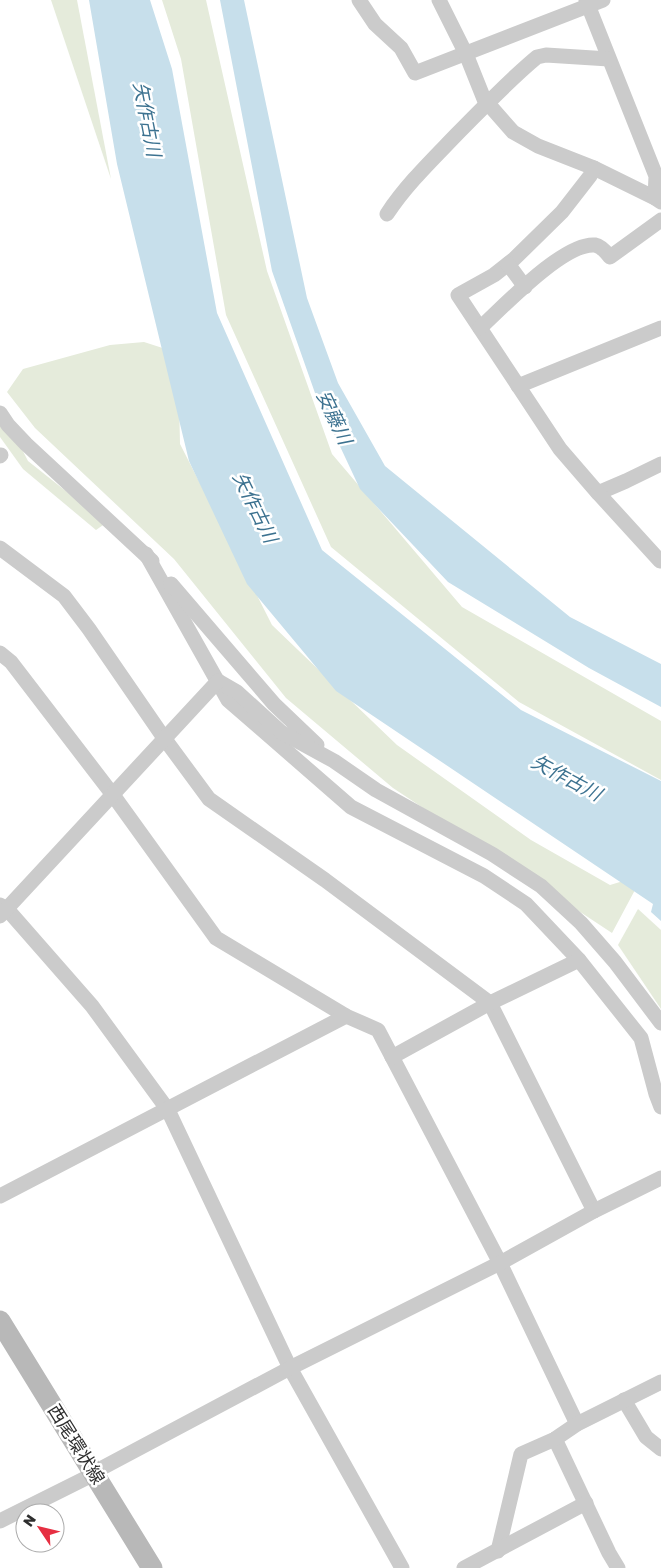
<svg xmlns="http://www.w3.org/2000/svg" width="661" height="1568" viewBox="0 0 661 1568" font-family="'Golos Text','Noto Sans JP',sans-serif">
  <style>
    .green { fill: #e5ebdb }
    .water { fill: #c7dfeb }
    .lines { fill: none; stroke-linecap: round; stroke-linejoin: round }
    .street { stroke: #cbcbcb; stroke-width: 15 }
    .secondary { stroke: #b8b8b8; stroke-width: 21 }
    .labels { text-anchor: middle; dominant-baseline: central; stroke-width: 5; stroke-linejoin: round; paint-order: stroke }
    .street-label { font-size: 18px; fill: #2e2e2e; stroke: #fff }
    .water-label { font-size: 19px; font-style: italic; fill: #3c7290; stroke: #fff }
  </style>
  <rect width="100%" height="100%" fill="#fff"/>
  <!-- green -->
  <g class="green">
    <path d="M51 0H77L111 179Z"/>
    <path d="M162 0H206L267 271 332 454 462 607 661 721V780L519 702 331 547 226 315 181 59Z"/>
    <path d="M144 342 178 353 180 444 272 625 397 745 531 840 610 885 643 875 612 933 393 788 286 698 174 559 35 428 7 392 23 369 110 345Z"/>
    <path d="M0 407 28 461 106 523 96 530 23 469 0 437Z"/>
    <path d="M638 909 661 930V1009L618 945Z"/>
  </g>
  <!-- water -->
  <g class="water">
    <path d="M89 0H150L172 69 217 313 322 550 521 710 661 781V921L651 912 653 904 336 691 247 584 189 461 117 164Z"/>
    <path d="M220 0H244L307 298 338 383 385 466 570 617 661 664V707L589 668 448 582 360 489 315 393 272 271Z"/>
  </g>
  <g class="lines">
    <!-- street -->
    <g class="street">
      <path d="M359 0 375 24 401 48 415 73 603 0"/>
      <path d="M439 0 466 54 484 99 513 132 538 146 594 168 655 198 661 202"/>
      <path d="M586 0 656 176 655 198"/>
      <path d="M594 168 590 176 562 212 513 260 494 275 458 295 560 449 598 493 626 481 661 464"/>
      <path d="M387 214C406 185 432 160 456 135 482 109 508 81 537 57L546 55 609 59"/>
      <path d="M508 264 525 287"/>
      <path d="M480 328C503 307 564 242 595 245 601 246 606 252 610 257L661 220"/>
      <path d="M518 386 661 328"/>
      <path d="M0 413 8 425 26 444 152 561"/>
      <path d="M0 456 1 455"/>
      <path d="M598 493 660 561"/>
      <path d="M0 548 64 596 89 629 164 738 209 799 325 880 490 1003 594 1211"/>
      <path d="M146 554 228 700 351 807 484 876 526 904 579 960"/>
      <path d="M171 584 274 704 317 745"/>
      <path d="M0 653 11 662 113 795 216 938 346 1016 378 1030 500 1263 577 1424"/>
      <path d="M218 681 237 692 281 732 334 761 376 790 492 854 541 886 581 923 615 962 661 1023"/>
      <path d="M0 905 7 909 92 1006 168 1110 290 1368 402 1568"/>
      <path d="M0 916 218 681"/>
      <path d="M392 1057 490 1003 579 960 641 1038 656 1094 661 1107"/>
      <path d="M0 1196 346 1016"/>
      <path d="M624 1400 646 1437 661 1449"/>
      <path d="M555 1439 609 1553 618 1568"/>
      <path d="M0 1521 86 1478 102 1468 290 1368 500 1263 594 1211 661 1178"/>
      <path d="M498 1551 521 1454 555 1439 577 1424 661 1382"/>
      <path d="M464 1568 586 1503"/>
    </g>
    <!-- secondary -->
    <path class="secondary" d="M0 1321 152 1568"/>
  </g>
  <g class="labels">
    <!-- street labels -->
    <g class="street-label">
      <text transform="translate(77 1444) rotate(58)">西尾環状線</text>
    </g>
    <!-- water labels -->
    <g class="water-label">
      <text transform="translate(148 119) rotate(79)">矢作古川</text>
      <text transform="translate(335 417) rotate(65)">安藤川</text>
      <text transform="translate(256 507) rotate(64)">矢作古川</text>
      <text transform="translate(567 777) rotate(28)">矢作古川</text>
    </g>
  </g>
  <!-- north arrow -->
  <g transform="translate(40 1528) rotate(305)"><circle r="24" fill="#ffffff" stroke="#ababab"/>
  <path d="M0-4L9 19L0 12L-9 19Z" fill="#e62f42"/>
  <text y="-8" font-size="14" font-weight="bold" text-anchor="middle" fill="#2e2e2e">N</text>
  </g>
</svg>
